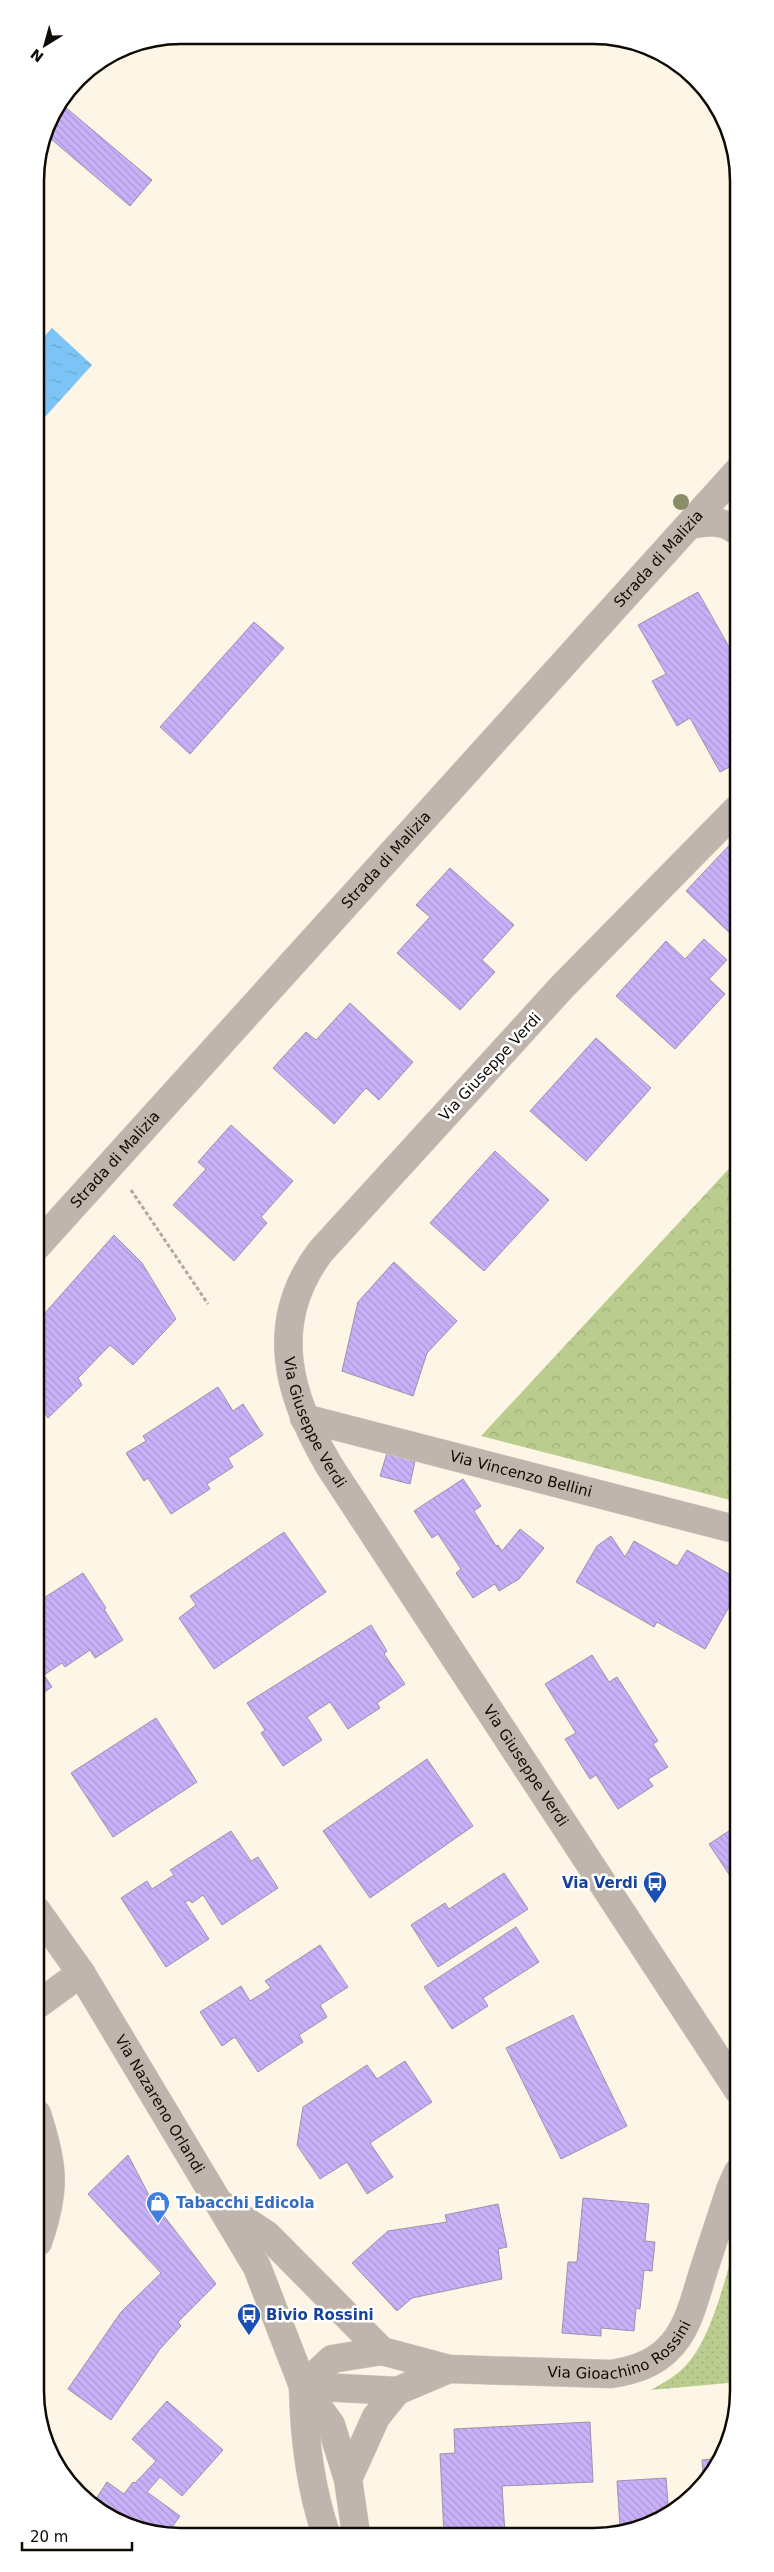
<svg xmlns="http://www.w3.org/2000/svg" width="774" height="2572" viewBox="0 0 774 2572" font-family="'DejaVu Sans',sans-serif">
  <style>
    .grass { fill: url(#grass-dots) }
    .forest { fill: url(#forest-crowns) }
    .water { fill: url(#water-ripples) }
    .building { fill: url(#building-back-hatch); stroke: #9b93ac }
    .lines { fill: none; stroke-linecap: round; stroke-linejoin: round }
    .minor-casing { stroke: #d7d0c1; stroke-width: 29 }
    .path { stroke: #b1aa9d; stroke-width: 3; stroke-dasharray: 4 2.5; stroke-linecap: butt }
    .minor { stroke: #c0b5ad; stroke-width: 28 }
    .tree { fill: #8a8d67 }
    .labels { text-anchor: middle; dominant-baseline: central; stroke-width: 5; stroke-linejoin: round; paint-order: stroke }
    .street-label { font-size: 15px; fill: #0f0b04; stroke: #fff }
    .transit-label { font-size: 15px; font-weight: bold; fill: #164399; stroke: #fff; text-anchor: end }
    .shop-label { font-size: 15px; font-weight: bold; fill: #366cbe; stroke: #fff; text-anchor: start }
    .rim { fill: none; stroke: #0f0b04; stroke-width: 2.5 }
  </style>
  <defs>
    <pattern id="grass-dots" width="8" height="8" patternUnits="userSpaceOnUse" patternTransform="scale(1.25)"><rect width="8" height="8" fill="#bacd8f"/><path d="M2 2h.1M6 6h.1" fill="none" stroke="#9faf7a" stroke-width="1.8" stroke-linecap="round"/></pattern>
    <pattern id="forest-crowns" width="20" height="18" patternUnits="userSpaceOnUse" patternTransform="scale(1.25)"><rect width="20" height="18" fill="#bacd8f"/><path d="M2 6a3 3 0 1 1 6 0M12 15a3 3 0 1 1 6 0" fill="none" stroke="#9faf7a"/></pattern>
    <pattern id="water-ripples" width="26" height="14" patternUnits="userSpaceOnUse" patternTransform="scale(1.25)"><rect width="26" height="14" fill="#7cc3f6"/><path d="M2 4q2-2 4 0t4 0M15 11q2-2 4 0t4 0" fill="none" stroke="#6aa6d1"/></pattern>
    <pattern id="building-back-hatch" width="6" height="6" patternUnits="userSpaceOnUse" patternTransform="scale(1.25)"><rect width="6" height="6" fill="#c9b1f9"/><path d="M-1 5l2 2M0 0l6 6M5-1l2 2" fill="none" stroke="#ab97d4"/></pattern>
  </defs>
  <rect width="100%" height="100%" fill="#fdf5e5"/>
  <!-- grass -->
  <path class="grass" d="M739 2231V2382L651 2390C665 2382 678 2375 688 2363 713 2335 728 2268 739 2231Z"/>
  <!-- forest -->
  <path class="forest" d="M737 1160 738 1502 481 1436Z"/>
  <!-- water -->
  <path class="water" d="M52 328 92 365 36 427 35 346Z"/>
  <!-- building -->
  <g class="building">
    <path d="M64 106 152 180 130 206 44 133 45 129Z"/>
    <path d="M698 592 737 661V763L720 772 690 718 677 726 652 681 666 674 638 625Z"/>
    <path d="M254 622 284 648 190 754 160 727Z"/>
    <path d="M737 837V940L686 891Z"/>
    <path d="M450 868 514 925 482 960 495 972 460 1010 397 953 430 917 416 905Z"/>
    <path d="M704 939 727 960 709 979 725 994 675 1049 616 996 666 941 685 959Z"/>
    <path d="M350 1003 413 1062 379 1100 366 1088 334 1124 273 1068 306 1032 316 1040Z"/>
    <path d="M596 1038 651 1088 586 1161 530 1111Z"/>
    <path d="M231 1125 293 1181 261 1217 267 1223 234 1261 173 1205 206 1169 198 1162Z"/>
    <path d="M495 1151 549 1200 484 1271 430 1223Z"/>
    <path d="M114 1235 142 1263 176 1319 133 1365 110 1345 78 1378 82 1385 48 1418 37 1401V1322Z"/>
    <path d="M394 1262 457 1321 427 1353 413 1396 342 1371 358 1302Z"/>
    <path d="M218 1387 233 1411 243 1404 263 1435 228 1458 233 1467 207 1484 210 1489 171 1514 148 1478 144 1481 126 1453 146 1441 143 1436Z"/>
    <path d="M387 1453 415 1461 410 1484 380 1476Z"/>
    <path d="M463 1479 481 1506 474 1511 496 1546 498 1545 502 1551 520 1529 544 1548 519 1579 499 1591 495 1584 473 1598 456 1573 461 1569 438 1534 432 1538 414 1511Z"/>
    <path d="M284 1532 326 1592 214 1669 179 1618 196 1605 190 1596Z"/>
    <path d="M611 1536 625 1557 634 1541 677 1566 687 1550 738 1579V1598L731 1609 729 1607 705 1649 657 1622 654 1627 576 1582 597 1546Z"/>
    <path d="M83 1573 106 1608 104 1609 123 1640 95 1658 90 1650 65 1667 62 1663 44 1675 52 1687 37 1697V1598L39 1601Z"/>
    <path d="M371 1625 387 1651 384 1654 405 1684 377 1703 380 1708 348 1729 330 1702 307 1717 322 1740 283 1766 261 1733 265 1730 247 1703Z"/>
    <path d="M592 1655 609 1682 617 1677 658 1741 653 1744 668 1767 648 1779 653 1786 618 1809 596 1775 590 1779 565 1739 576 1733 545 1684Z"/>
    <path d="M156 1718 197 1782 113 1837 71 1773Z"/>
    <path d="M427 1759 473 1826 370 1898 323 1831Z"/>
    <path d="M738 1825V1888L709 1844Z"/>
    <path d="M231 1831 251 1861 258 1857 278 1888 222 1925 203 1895 192 1903 189 1900 185 1902 209 1939 166 1967 121 1898 147 1881 152 1889 174 1875 170 1870Z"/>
    <path d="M504 1873 528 1909 438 1967 411 1925 445 1903 449 1909Z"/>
    <path d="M516 1927 539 1962 483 1998 488 2006 452 2029 424 1987Z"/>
    <path d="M320 1945 348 1987 320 2005 327 2017 299 2035 303 2042 258 2072 235 2037 222 2046 200 2012 241 1986 250 2001 271 1988 265 1981Z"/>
    <path d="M573 2015 627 2126 561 2159 506 2048Z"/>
    <path d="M405 2061 432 2102 370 2143 393 2177 367 2194 347 2162 320 2179 297 2145 303 2107 367 2065 377 2079Z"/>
    <path d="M128 2155 151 2199 216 2284 178 2322 181 2326 160 2349 111 2420 68 2389 121 2312 161 2273 88 2194Z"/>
    <path d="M583 2198 649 2204 645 2241 655 2242 652 2271 644 2270 640 2309 636 2308 634 2331 601 2328V2336L562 2333 568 2262H577Z"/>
    <path d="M498 2204 507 2247 498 2249 502 2279 412 2298 397 2311 352 2263 388 2231 447 2222 445 2215Z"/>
    <path d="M167 2401 223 2450 182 2496 160 2477 147 2492 180 2516 167 2534H153L116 2522 92 2505 107 2482 124 2494 133 2482 135 2483 156 2461 132 2439Z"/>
    <path d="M590 2422 593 2482 502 2486 505 2534H444L440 2454 455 2453 454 2429Z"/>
    <path d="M721 2458 704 2486 702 2460Z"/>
    <path d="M666 2478 669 2515 666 2518 621 2534H578V2529L620 2526 617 2481Z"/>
  </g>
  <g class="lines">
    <!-- minor casing -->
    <g class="minor-casing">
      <g id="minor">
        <path d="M690 525C707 522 722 519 737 531"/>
        <path id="s1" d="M737 809 562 987 321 1251C267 1322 287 1395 330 1467L738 2090"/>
        <path id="s2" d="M36 1247 737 472"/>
        <path id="s3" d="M304 1418 738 1530"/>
        <path id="s4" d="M37 1911 81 1973 257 2267 303 2386 331 2425 348 2479 356 2534"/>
        <path d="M37 2005 81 1973"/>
        <path d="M37 2114C54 2166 56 2190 38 2242"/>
        <path id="s5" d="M219 2203 267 2235 382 2351 449 2369 611 2374C631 2371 652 2365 667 2350 690 2329 696 2292 706 2263 714 2239 722 2215 730 2190L738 2172"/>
        <path d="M303 2386 397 2391 449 2369"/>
        <path d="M303 2386C304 2435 310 2487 326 2534"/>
        <path d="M303 2386 332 2359 382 2351"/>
        <path d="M348 2479 376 2417 397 2391"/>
      </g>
    </g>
    <!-- path -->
    <path class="path" d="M131 1190 208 1304"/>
    <!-- minor -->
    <use href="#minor" class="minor"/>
  </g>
  <!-- trees -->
  <circle class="tree" cx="681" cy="502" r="8"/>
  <!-- icons -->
  <defs>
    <g id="bus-pin" transform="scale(1.25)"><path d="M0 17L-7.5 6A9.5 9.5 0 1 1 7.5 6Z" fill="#1a4fb4" stroke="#fff"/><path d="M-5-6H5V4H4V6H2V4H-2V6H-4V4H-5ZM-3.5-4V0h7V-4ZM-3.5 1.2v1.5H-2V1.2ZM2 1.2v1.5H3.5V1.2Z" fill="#fff"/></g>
    <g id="shop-pin" transform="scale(1.25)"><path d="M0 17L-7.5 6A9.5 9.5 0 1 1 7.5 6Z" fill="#3f7fe0" stroke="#fff"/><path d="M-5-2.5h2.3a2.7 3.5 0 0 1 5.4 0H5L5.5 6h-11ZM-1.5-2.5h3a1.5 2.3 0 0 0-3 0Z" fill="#fff"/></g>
  </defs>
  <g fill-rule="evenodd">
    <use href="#bus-pin" x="655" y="1883"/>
    <use href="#shop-pin" x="158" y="2203"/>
    <use href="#bus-pin" x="249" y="2315"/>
  </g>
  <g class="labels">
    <!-- street labels -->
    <g class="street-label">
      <text stroke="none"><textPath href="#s2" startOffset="928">Strada di Malizia</textPath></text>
      <text stroke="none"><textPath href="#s2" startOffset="522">Strada di Malizia</textPath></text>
      <text transform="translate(490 1067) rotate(-47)">Via Giuseppe Verdi</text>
      <text stroke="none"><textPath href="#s2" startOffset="118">Strada di Malizia</textPath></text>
      <text stroke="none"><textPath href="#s1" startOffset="791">Via Giuseppe Verdi</textPath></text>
      <text stroke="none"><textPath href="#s3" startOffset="224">Via Vincenzo Bellini</textPath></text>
      <text stroke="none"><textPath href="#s1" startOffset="1196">Via Giuseppe Verdi</textPath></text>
      <text stroke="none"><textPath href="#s4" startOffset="229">Via Nazareno Orlandi</textPath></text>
      <text stroke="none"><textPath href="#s5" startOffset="469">Via Gioachino Rossini</textPath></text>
    </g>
    <!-- transit labels -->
    <g class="transit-label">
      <text x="638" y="1883">Via Verdi</text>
      <text x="266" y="2315" text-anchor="start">Bivio Rossini</text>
    </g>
    <!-- shop labels -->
    <g class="shop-label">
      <text x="176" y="2203">Tabacchi Edicola</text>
    </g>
  </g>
  <!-- crop -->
  <path d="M0 0H774V2572H0ZM181 44H593A137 137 0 0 1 730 181V2391A137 137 0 0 1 593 2528H181A137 137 0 0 1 44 2391V181A137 137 0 0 1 181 44Z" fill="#fff" fill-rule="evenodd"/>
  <path class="rim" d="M181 44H593A137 137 0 0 1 730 181V2391A137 137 0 0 1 593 2528H181A137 137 0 0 1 44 2391V181A137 137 0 0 1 181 44Z"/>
  <!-- north arrow -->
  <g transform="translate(45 45) rotate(217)" stroke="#ffffff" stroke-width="4" paint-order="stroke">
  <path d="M0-4L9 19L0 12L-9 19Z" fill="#0f0b04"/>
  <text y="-8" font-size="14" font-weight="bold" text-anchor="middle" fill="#0f0b04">N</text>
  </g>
  <!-- scale -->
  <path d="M22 2542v8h110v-8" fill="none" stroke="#0f0b04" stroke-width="2.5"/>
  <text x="30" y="2542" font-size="15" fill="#0f0b04" stroke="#ffffff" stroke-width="4" paint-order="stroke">20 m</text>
</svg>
